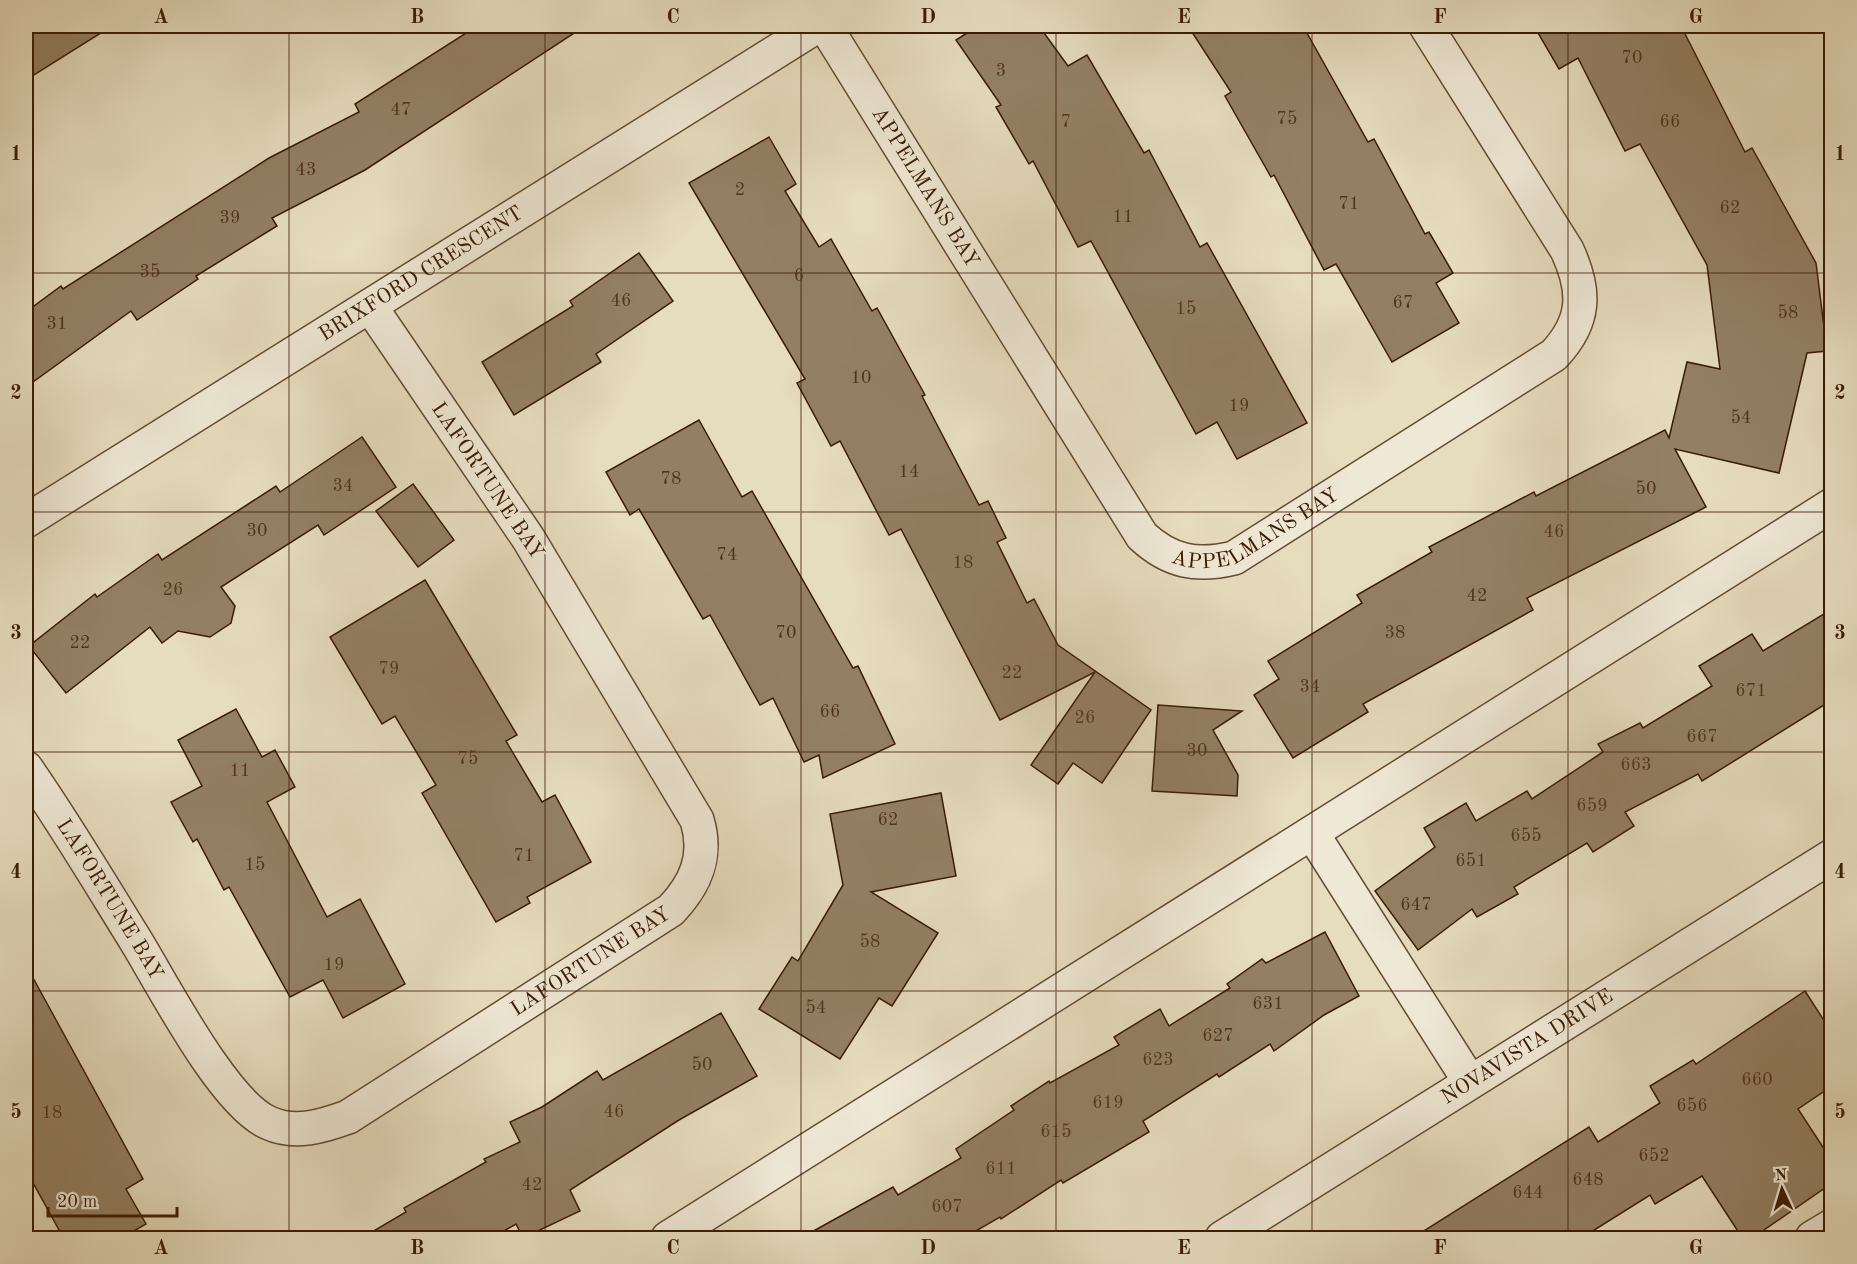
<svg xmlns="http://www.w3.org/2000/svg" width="1857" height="1264" viewBox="0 0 1857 1264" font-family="'Old Standard TT',serif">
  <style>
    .building { fill: #938064; stroke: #3a1c03; stroke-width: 1.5 }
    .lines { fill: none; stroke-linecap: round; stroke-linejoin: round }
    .minor-casing { stroke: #654c32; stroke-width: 36 }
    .minor { stroke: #efe8d5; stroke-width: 33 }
    .grid { fill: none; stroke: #3a1c03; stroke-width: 1.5; stroke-opacity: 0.55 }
    .labels { text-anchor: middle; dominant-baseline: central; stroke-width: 4.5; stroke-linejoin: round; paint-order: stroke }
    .number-label { font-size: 18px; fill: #50351b }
    .street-label { font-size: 21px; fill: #3a1c03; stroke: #efe8d5 }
    .neatline { fill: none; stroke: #3a1c03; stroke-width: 2 }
    .grid-label { font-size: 20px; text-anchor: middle; font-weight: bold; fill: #3a1c03 }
  </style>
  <rect width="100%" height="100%" fill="#e6dcbe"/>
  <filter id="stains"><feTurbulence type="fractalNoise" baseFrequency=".00333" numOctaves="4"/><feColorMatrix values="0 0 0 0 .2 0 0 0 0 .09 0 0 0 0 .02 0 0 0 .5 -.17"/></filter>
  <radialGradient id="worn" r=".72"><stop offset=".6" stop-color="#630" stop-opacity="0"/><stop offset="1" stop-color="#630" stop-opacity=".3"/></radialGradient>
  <!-- building -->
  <g class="building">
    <path d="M26 26H112L26 80Z"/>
    <path d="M477 26H585L365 170 272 218 277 226 196 276 198 279 137 320 131 311 26 387V312L61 286 63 289 269 158 359 112 355 104Z"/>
    <path d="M978 26H1039L1068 66 1087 55 1144 153 1149 150 1200 247 1207 243 1307 423 1237 459 1217 422 1196 434 1091 241 1078 247 1033 161 1029 164 996 107 1001 105 956 40Z"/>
    <path d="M1188 26H1303L1368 142 1374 139 1425 234 1429 232 1453 273 1436 283 1459 323 1392 362 1336 264 1324 270 1274 175 1271 177 1225 96 1231 92Z"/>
    <path d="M1534 26H1681L1745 152 1752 148 1816 263 1827 351 1807 353 1779 473 1675 449 1706 507 1527 598 1533 610 1363 704 1368 712 1293 758 1254 695 1279 679 1268 661 1362 603 1357 595 1432 552 1429 547 1534 492 1536 496 1665 430 1669 438 1687 362 1720 369 1707 265 1640 144 1625 151 1578 58 1559 69Z"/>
    <path d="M769 137 796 184 785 191 819 247 831 239 872 311 877 308 925 395 922 396 979 505 988 501 1006 538 997 542 1027 603 1034 599 1058 645 1151 710 1102 783 1073 763 1058 784 1031 765 1095 672 1000 720 901 529 889 535 840 441 831 446 797 383 805 379 689 183Z"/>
    <path d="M639 253 673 301 596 354 601 362 514 415 482 362 573 306 570 301Z"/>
    <path d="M699 420 742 497 752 491 853 668 858 666 895 744 823 778 819 755 804 762 773 698 760 705 710 615 703 619 639 509 630 515 606 472Z"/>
    <path d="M362 437 396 487 324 535 318 525 221 587 235 606 231 623 210 637 178 631 162 643 150 627 66 693 29 646 95 594 97 597 158 554 162 560 276 486 280 492Z"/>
    <path d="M413 484 454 540 418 567 376 511Z"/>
    <path d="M425 580 517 735 506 741 542 802 555 795 591 862 527 897 530 903 496 922 422 793 436 785 395 716 382 724 330 637Z"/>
    <path d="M1832 609V700L1702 781 1698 774 1625 812 1634 826 1593 852 1587 843 1514 887 1518 894 1477 917 1472 909 1418 950 1375 891 1435 847 1424 828 1466 803 1476 821 1527 791 1532 799 1603 752 1598 744 1640 723 1643 728 1712 686 1699 666 1752 634 1763 651Z"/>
    <path d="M1158 705 1242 711 1213 730 1238 775 1237 796 1152 791Z"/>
    <path d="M236 709 262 757 275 750 295 787 267 802 327 917 360 899 405 984 343 1018 323 980 290 997 229 887 224 890 197 839 193 842 171 802 202 786 178 740Z"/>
    <path d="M941 793 956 876 871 892 938 933 892 1006 879 998 840 1059 759 1009 792 957 798 961 843 885 830 814Z"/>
    <path d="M1325 932 1359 996 1324 1015 1274 1051 1270 1044 1219 1077 1217 1074 1143 1121 1149 1132 1063 1183 1061 1180 1001 1219 1000 1217 962 1239H799L893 1187 898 1195 961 1158 956 1149 1014 1110 1011 1106 1049 1081 1050 1083 1119 1045 1114 1037 1160 1009 1169 1026 1230 988 1227 984 1262 959 1266 963Z"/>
    <path d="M26 965 143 1179 126 1189 146 1224 120 1239H64L26 1170Z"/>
    <path d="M1805 991 1832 1033V1086L1798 1109 1832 1161V1183L1751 1239H1743L1702 1176 1655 1204 1650 1195 1580 1239H1411L1589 1127 1598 1142 1660 1103 1650 1086 1693 1060 1696 1064Z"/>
    <path d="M721 1013 757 1076 679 1120 570 1190 580 1211 523 1238 516 1224 490 1239H360L406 1212 404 1208 486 1162 484 1159 520 1142 510 1122 542 1107 597 1071 603 1080Z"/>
  </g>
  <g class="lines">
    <!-- minor casing -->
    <g class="minor-casing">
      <g id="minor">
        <path id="s1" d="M825 26 1142 536C1170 562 1197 567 1234 558L1554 355C1586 321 1586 291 1567 250L1426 26"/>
        <path id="s2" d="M26 521 817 26"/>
        <path id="s3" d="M26 768C65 824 100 883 136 941 163 985 224 1104 269 1123 295 1135 323 1126 348 1117L671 910C696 884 708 856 697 820L528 538 370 306"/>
        <path d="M1312 833 1470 1082"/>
        <path d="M668 1238 1832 505"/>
        <path id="s4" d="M1222 1238 1832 856"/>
        <path d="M1812 1238 1832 1226"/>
      </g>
    </g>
    <!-- minor -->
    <use href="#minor" class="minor"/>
  </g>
  <!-- grid -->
  <path class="grid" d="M289 26V1238M545 26V1238M801 26V1238M1056 26V1238M1312 26V1238M1568 26V1238M26 273H1832M26 512H1832M26 752H1832M26 991H1832"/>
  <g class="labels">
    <!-- number labels -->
    <g class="number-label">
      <text x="1632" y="58">70</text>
      <text x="1001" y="71">3</text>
      <text x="401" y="110">47</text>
      <text x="1287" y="119">75</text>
      <text x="1066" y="122">7</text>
      <text x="1670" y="122">66</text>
      <text x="306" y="170">43</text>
      <text x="740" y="190">2</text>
      <text x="1349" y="204">71</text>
      <text x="1730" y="208">62</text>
      <text x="1123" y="217">11</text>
      <text x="230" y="218">39</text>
      <text x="150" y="272">35</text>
      <text x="799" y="276">6</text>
      <text x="621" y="301">46</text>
      <text x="1403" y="303">67</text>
      <text x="1186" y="309">15</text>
      <text x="1788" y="313">58</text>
      <text x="57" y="324">31</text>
      <text x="861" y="378">10</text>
      <text x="1239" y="406">19</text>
      <text x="1741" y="418">54</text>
      <text x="909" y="472">14</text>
      <text x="671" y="479">78</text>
      <text x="343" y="486">34</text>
      <text x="1646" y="489">50</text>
      <text x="257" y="531">30</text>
      <text x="1554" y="532">46</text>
      <text x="727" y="555">74</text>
      <text x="963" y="563">18</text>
      <text x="173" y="590">26</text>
      <text x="1477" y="596">42</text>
      <text x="786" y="633">70</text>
      <text x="1395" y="633">38</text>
      <text x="80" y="643">22</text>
      <text x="389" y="669">79</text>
      <text x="1012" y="673">22</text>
      <text x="1310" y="687">34</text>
      <text x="1751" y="691">671</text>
      <text x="830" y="712">66</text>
      <text x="1085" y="718">26</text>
      <text x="1702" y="737">667</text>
      <text x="1197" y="751">30</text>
      <text x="468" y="759">75</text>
      <text x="1636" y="765">663</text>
      <text x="240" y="771">11</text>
      <text x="1592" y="806">659</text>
      <text x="888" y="820">62</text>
      <text x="1526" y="836">655</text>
      <text x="524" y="856">71</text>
      <text x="1471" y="861">651</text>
      <text x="255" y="865">15</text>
      <text x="1416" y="905">647</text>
      <text x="870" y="942">58</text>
      <text x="334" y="965">19</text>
      <text x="1268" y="1004">631</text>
      <text x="816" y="1008">54</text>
      <text x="1218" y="1036">627</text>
      <text x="1158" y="1060">623</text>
      <text x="702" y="1065">50</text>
      <text x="1757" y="1080">660</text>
      <text x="1108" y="1103">619</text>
      <text x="1692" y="1106">656</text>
      <text x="614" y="1112">46</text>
      <text x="52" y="1113">18</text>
      <text x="1056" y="1132">615</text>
      <text x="1654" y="1156">652</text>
      <text x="1001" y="1169">611</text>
      <text x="1588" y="1180">648</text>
      <text x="532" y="1185">42</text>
      <text x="1528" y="1193">644</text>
      <text x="947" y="1207">607</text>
    </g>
    <!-- street labels -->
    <g class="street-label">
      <text stroke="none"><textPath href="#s1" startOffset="190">APPELMANS BAY</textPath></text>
      <text stroke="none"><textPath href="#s2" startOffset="466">BRIXFORD CRESCENT</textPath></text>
      <text transform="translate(487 481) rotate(56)">LAFORTUNE BAY</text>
      <text stroke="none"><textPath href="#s1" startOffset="729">APPELMANS BAY</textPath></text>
      <text stroke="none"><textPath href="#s3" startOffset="156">LAFORTUNE BAY</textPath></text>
      <text stroke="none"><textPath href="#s3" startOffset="802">LAFORTUNE BAY</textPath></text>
      <text stroke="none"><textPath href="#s4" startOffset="360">NOVAVISTA DRIVE</textPath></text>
    </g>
  </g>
  <!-- margin -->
  <rect width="1857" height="1264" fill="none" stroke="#e6dcbe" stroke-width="66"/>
  <!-- north arrow -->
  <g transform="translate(1782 1189) rotate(356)" stroke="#efe8d5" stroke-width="4.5" paint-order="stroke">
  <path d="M0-4.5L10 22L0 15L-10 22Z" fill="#3a1c03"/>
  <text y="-9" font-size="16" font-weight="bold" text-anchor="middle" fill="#3a1c03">N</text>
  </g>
  <!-- scale -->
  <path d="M48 1207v9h129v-9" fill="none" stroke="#3a1c03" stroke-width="3"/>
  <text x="57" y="1207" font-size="18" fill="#3a1c03" stroke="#efe8d5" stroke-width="4.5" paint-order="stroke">20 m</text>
  <rect x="33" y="33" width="1791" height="1198" class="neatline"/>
  <g class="grid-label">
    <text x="161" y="23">A</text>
    <text x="417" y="23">B</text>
    <text x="673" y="23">C</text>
    <text x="928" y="23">D</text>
    <text x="1184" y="23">E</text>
    <text x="1440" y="23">F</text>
    <text x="1696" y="23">G</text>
    <text x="16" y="160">1</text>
    <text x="1840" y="160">1</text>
    <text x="16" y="399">2</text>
    <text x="1840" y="399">2</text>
    <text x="16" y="639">3</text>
    <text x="1840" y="639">3</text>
    <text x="16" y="878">4</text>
    <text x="1840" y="878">4</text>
    <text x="16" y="1118">5</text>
    <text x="1840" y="1118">5</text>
    <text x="161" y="1254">A</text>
    <text x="417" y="1254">B</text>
    <text x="673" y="1254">C</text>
    <text x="928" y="1254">D</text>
    <text x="1184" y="1254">E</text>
    <text x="1440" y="1254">F</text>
    <text x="1696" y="1254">G</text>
  </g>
  <rect width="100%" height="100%" filter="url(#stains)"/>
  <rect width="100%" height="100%" fill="url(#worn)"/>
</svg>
